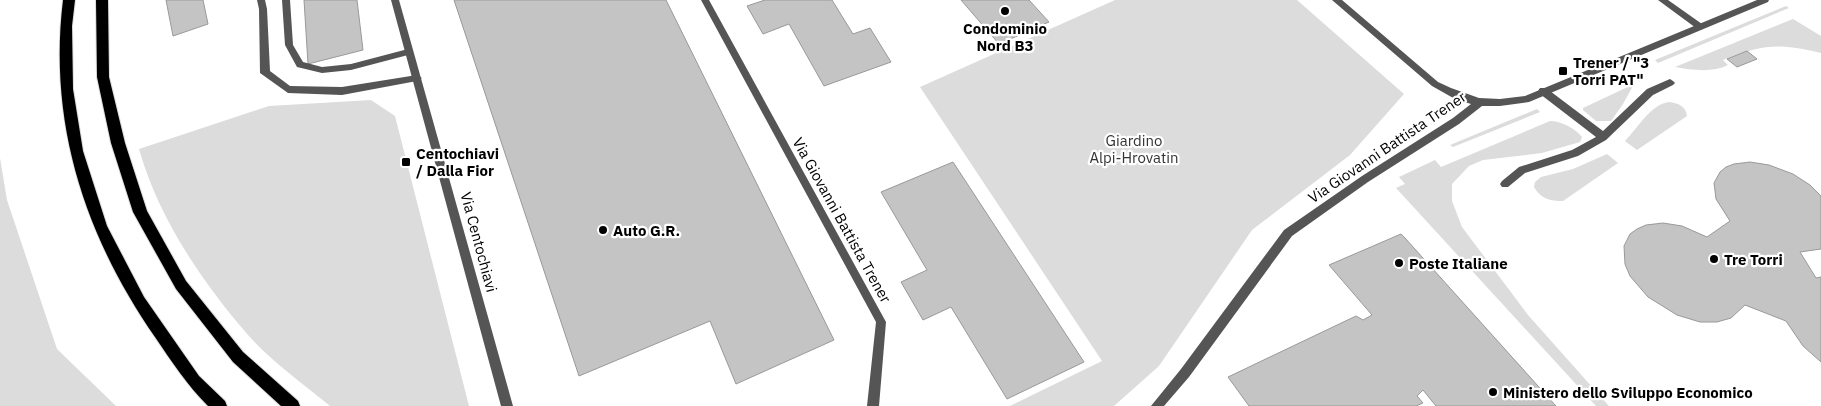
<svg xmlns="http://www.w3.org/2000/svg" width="1821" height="406" viewBox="0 0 1821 406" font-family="'IBM Plex Sans',sans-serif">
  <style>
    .green { fill: #dcdcdc }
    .building { fill: #c4c4c4; stroke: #999 }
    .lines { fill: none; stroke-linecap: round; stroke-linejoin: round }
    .trunk-casing { stroke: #dbdbdb; stroke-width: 2 }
    .service { fill: #555; fill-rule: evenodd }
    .minor { fill: #555; fill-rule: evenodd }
    .tertiary { fill: #555; fill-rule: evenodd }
    .trunk { fill: #000; fill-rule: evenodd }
    .poi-dot { fill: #000; stroke: #fff; stroke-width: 2 }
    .labels { text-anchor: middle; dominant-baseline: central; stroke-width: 4.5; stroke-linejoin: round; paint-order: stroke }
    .poi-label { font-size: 15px; font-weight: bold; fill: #000; stroke: #fff; text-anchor: start }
    .park-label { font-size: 15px; fill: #333; stroke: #fff }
    .street-label { font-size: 15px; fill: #000; stroke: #fff }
  </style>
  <rect width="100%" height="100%" fill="#fff"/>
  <!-- green -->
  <g class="green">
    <path d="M1115 0H1297L1404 94 1350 155 1252 230 1159 366 1114 406H1010L1102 361 920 87Z"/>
    <path d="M1786 6 1789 8 1658 63 1655 60Z"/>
    <path d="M1793 19 1821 36V53C1780 43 1763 44 1723 60L1728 65C1712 73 1693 70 1675 67Z"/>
    <path d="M1634 84 1623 104 1611 121H1596L1583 110V108Z"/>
    <path d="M371 100 395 116 469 406H330L325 402C299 381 270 360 248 335 202 282 158 217 139 149L269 106Z"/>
    <path d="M1669 102C1678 103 1686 106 1687 116L1637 150 1625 141C1637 129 1651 104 1669 102Z"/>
    <path d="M1537 109 1540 112 1453 147 1450 145Z"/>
    <path d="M1550 121C1561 121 1575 128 1582 137L1580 142 1542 153 1483 160 1469 166 1452 184V201L1462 227 1528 315 1609 406H1596L1396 188 1405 184 1399 177 1435 160 1441 167Z"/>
    <path d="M1607 154 1618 163 1563 201C1550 201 1541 199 1534 187L1535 182 1541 177 1573 169Z"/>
    <path d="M0 158 7 200 57 349 116 406H0Z"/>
  </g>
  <!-- building -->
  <g class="building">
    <path d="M166 0H203L208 24 173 36Z"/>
    <path d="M304 0H357L363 50 308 64Z"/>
    <path d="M454 0H666L834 340 736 384 710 321 579 376Z"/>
    <path d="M765 0H832L853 34 870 28 891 62 824 86 789 24 763 34 747 6Z"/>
    <path d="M961 0H1029L1049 22 999 44Z"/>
    <path d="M1747 51 1757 59 1737 67 1727 59Z"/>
    <path d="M953 162 1084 362 1007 399 951 307 923 320 901 282 927 270 881 192Z"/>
    <path d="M1750 162 1769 165 1793 174 1810 185 1821 196V249L1800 252 1816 278 1821 277V362L1803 346 1786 321 1745 305 1731 318 1717 322H1700L1677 315 1648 297 1630 276 1625 264 1624 246 1630 234 1637 229 1646 225 1663 223 1682 226 1707 237 1730 221 1716 199 1714 183 1720 172 1726 167 1734 164Z"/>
    <path d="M1401 234 1405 238 1556 406H1436L1423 390 1417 396 1423 403 1416 406H1249L1228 377 1356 316 1363 320 1372 315 1329 265Z"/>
  </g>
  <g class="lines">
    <!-- trunk casing -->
    <g class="trunk-casing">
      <g id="trunk">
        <path d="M63 0H75L72 26 73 89 83 151 107 226 144 297 199 376 225 401 227 406H208C187 385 172 362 155 337 85 236 48 124 63 0Z"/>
        <path d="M96 0H108L109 77 125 143 147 211 186 281 243 352 298 401 300 406H281L233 362 176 289 133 212 111 143 97 77Z"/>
      </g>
    </g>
    <!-- service -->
    <g class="service">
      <path d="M282 0H290L293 45 303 62 322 67 351 64 408 49 412 52 408 55 351 70 322 73 297 67 285 45Z"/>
      <path d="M701 0H709L886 322 879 406H867L876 322Z"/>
      <path d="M1658 0H1668L1702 24 1703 26 1702 28H1696Z"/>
      <path d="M1670 79 1673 81 1675 83 1673 85 1653 95 1606 140 1578 156 1525 173 1508 187H1502L1500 184 1502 181 1519 167 1572 150 1596 137 1540 94 1538 91 1540 88H1546L1603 131 1647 89Z"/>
    </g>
    <!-- minor -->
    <g class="minor">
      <path d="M257 0H265L267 9 270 71 290 86 342 87 417 75 422 78 417 81 342 95 288 93 260 73 259 9Z"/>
      <path d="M1332 0H1342L1438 82 1451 88 1479 98 1500 99 1525 96 1757 0H1769L1768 2 1529 102 1500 106H1482L1459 124 1368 182 1292 236 1189 377 1164 406H1151L1181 369 1284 230 1362 176 1453 118 1471 104 1455 99 1432 86Z"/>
    </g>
    <!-- tertiary -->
    <path class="tertiary" d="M391 0H399L513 406H501Z"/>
    <!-- trunk -->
    <use href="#trunk" class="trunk"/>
  </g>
  <!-- markers -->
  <g class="poi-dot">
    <circle cx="1005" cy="11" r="5"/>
    <rect x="1558" y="66" width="10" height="10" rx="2.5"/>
    <rect x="401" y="157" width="10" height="10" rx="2.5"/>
    <circle cx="603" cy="230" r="5"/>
    <circle cx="1714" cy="259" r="5"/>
    <circle cx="1399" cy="263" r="5"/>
    <circle cx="1493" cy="392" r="5"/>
  </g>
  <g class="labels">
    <!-- poi labels -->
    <g class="poi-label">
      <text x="1005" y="28" text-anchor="middle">Condominio<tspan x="1005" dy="17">Nord B3</tspan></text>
      <text x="1573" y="62">Trener / "3<tspan x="1573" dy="17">Torri PAT"</tspan></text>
      <text x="416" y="153">Centochiavi<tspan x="416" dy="17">/ Dalla Fior</tspan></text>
      <text x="613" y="230">Auto G.R.</text>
      <text x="1724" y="259">Tre Torri</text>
      <text x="1409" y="263">Poste Italiane</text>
      <text x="1503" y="392">Ministero dello Sviluppo Economico</text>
    </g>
    <!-- park labels -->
    <g class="park-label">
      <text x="1134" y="140">Giardino<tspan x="1134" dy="17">Alpi-Hrovatin</tspan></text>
    </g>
    <!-- street labels -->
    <g class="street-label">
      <text transform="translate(1387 147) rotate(-34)">Via Giovanni Battista Trener</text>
      <text transform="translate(842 220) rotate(61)">Via Giovanni Battista Trener</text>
      <text transform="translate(479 242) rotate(75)">Via Centochiavi</text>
    </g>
  </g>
</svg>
